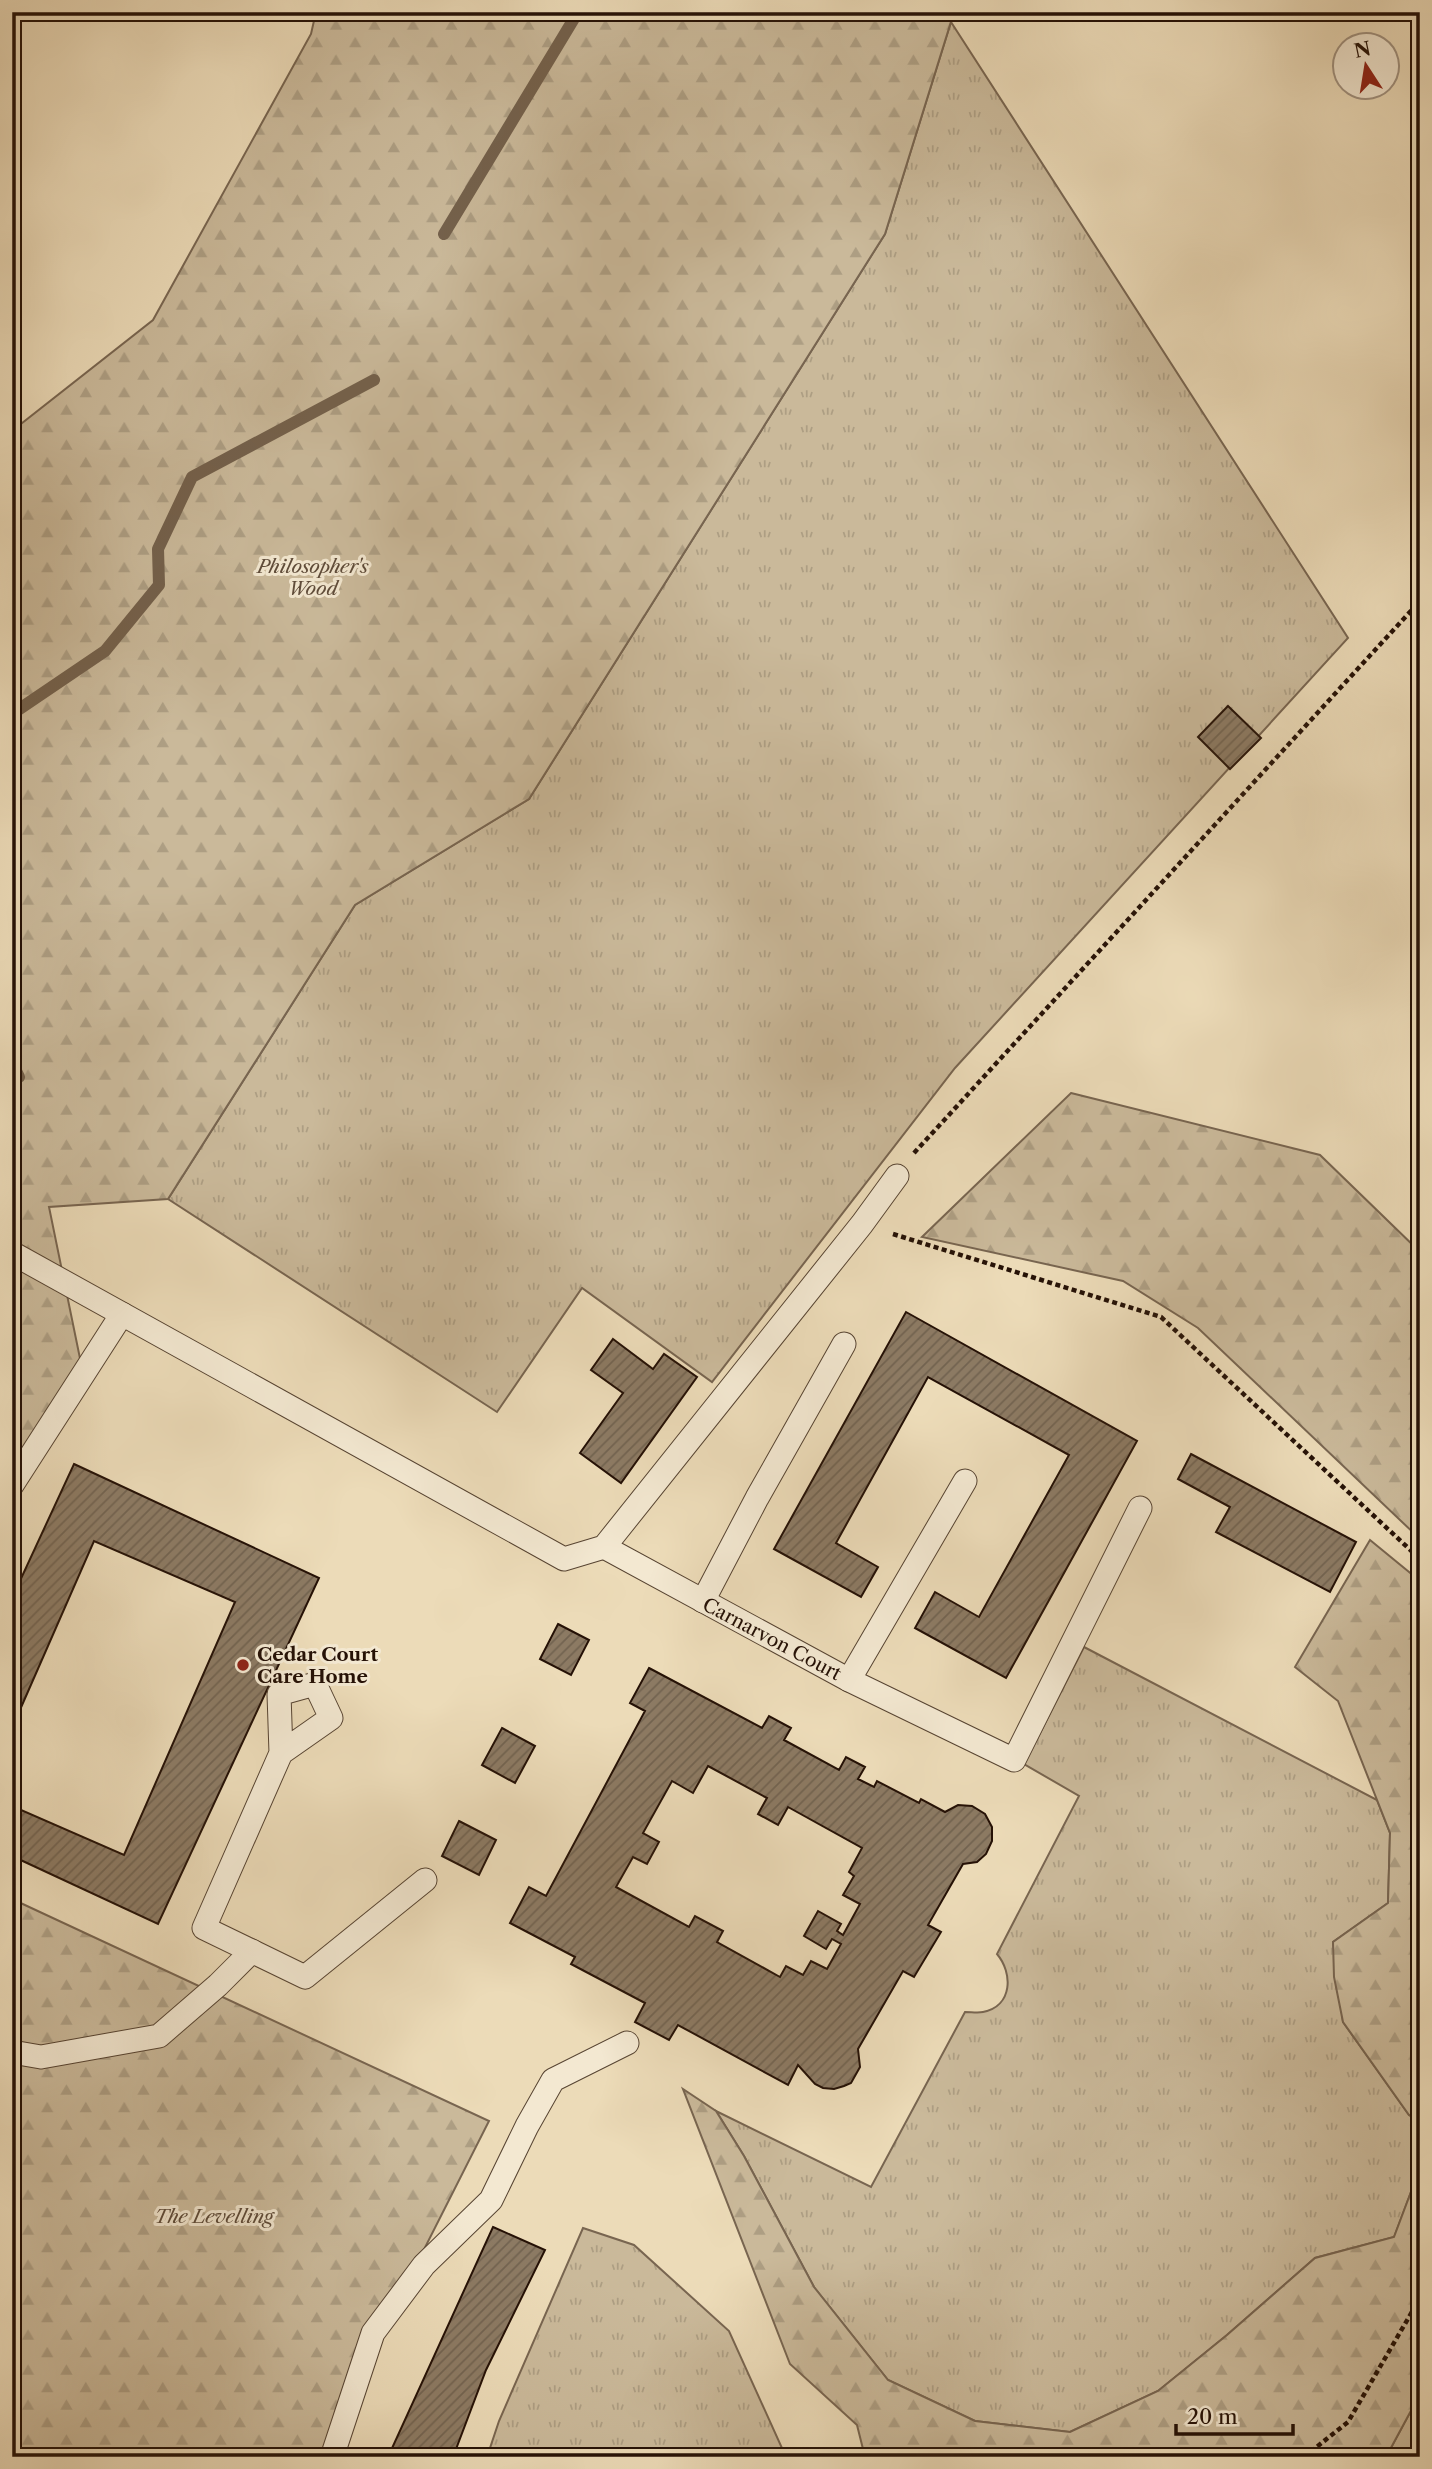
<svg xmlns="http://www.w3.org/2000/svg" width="1432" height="2469" viewBox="0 0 1432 2469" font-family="'Libre Caslon Text',serif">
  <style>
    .grass { fill: url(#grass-tufts); stroke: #786550; stroke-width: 2 }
    .forest { fill: url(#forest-firs); stroke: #786550; stroke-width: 2 }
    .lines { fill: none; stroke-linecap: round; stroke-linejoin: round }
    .stream { stroke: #74614c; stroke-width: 12 }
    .building { fill: url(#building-hatch); stroke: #251106; stroke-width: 2; fill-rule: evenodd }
    .lane-casing { stroke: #574432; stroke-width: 25 }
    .path { stroke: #251106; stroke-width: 4.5; stroke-dasharray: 5 3.5; stroke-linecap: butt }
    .lane { stroke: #f3e8d1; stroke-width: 23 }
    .poi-dot { fill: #8f2418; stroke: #f3e8d1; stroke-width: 2.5 }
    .labels { text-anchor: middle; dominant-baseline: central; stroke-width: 6; stroke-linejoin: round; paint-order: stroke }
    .park-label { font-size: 19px; font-style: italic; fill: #5f4c3a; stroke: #f3e8d1 }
    .street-label { font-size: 19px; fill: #251106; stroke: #f3e8d1 }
    .poi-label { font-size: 19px; font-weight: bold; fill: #251106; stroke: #f3e8d1; text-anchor: start }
  </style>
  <defs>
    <pattern id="grass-tufts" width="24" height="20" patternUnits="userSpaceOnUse" patternTransform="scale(1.75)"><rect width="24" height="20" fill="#cab99a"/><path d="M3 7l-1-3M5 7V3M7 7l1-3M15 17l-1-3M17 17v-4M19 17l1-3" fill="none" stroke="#ad9e83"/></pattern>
    <pattern id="forest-firs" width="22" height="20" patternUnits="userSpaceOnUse" patternTransform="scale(1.75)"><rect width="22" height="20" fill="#cab99a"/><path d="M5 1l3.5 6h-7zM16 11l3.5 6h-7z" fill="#ad9e83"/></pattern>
    <pattern id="building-hatch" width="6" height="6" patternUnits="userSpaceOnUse" patternTransform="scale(1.75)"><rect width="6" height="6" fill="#8c7a63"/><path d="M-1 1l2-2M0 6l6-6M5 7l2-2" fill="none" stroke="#726350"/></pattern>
  </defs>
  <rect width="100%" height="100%" fill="#ecdbb8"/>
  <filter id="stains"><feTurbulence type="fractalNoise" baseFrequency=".00286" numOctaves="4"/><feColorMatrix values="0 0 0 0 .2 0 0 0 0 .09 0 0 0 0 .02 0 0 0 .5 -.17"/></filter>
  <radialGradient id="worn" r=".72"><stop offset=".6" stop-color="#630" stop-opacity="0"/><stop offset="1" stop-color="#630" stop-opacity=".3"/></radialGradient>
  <!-- grass -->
  <g class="grass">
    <path d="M951 22 1348 638 955 1068 712 1382 582 1288 497 1412 168 1199 355 905 529 799 885 234Z"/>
    <path d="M1084 1647 1377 1800 1390 1833 1388 1903 1333 1942 1343 2022 1409 2115 1420 2121V2168L1394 2237 1315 2258 1227 2335 1158 2391 1070 2432 975 2421 888 2380 814 2287 744 2156 716 2111 871 2187 965 2012C971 2012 978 2013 983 2012 1013 2006 1013 1973 997 1954L1079 1796 1024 1764Z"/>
    <path d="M583 2228 634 2245 729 2331 786 2457H487L499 2421Z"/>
    <path d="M1420 2394V2457H1386Z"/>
  </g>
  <!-- forest -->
  <g class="forest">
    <path d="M316 12H954L885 234 529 799 355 905 168 1199 49 1207 83 1373 12 1492V431L153 320 311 34Z"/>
    <path d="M1071 1093 1320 1155 1420 1252V1539L1198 1328 1123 1281 922 1237Z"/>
    <path d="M1370 1540 1420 1581V2121L1409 2115 1343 2022 1334 1977 1333 1942 1388 1903 1390 1833 1338 1701 1295 1667Z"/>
    <path d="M12 1899 489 2121 319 2457H12Z"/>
    <path d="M683 2089 716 2111 744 2156 814 2287 888 2380 975 2421 1070 2432 1158 2391 1227 2335 1315 2258 1394 2237 1420 2168V2394L1386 2457H865L857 2425 790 2364Z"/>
  </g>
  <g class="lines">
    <!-- stream -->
    <g class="stream">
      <path d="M444 234 578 12"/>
      <path d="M12 714 105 651 159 585 158 549 192 477 374 380"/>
      <path d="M12 1063 19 1077"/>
    </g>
  </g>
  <!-- building -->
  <g class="building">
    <path d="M1228 706 1261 738 1230 769 1198 737Z"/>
    <path d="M906 1312 1137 1441 1006 1678 915 1628 935 1592 979 1617 1069 1455 928 1377 836 1543 878 1567 861 1597 774 1549Z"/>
    <path d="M613 1339 653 1369 664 1354 697 1377 621 1483 580 1453 623 1393 591 1370Z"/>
    <path d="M1191 1454 1356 1542 1330 1592 1216 1532 1230 1507 1178 1479Z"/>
    <path d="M74 1464 319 1578 158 1924 12 1856V1806L124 1855 235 1602 94 1541 12 1728V1598Z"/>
    <path d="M558 1624 589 1640 571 1675 540 1659Z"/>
    <path d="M649 1668 762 1728 769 1716 791 1728 784 1740 839 1770 846 1757 865 1767 858 1779 874 1787 877 1781 919 1803 921 1799 945 1812 958 1805 972 1806 985 1814 992 1827V1841L986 1854 977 1862 963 1864 928 1925 941 1932 914 1977 903 1971 858 2049 860 2067 851 2083 844 2086 834 2089 823 2088 815 2084 798 2065 788 2085 678 2025 669 2040 635 2022 645 2003 571 1964 575 1957 510 1923 529 1887 546 1896 645 1711 630 1703ZM708 1766 767 1798 758 1814 778 1825 788 1807 862 1848 849 1872 854 1876 843 1895 860 1904 843 1935 837 1931 841 1924 818 1911 804 1936 826 1949 832 1939 841 1944 827 1969 811 1961 803 1975 786 1966 780 1977 717 1942 723 1931 695 1916 689 1927 616 1887 633 1857 647 1864 659 1842 643 1833 672 1781 693 1793Z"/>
    <path d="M502 1728 535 1746 515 1783 482 1765Z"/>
    <path d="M459 1821 496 1840 479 1875 442 1856Z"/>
    <path d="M493 2227 545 2250 486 2370 453 2457H388Z"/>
  </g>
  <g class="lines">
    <!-- lane casing -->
    <g class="lane-casing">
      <g id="lane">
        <path d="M12 1253 564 1559 604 1547 862 1224 897 1176"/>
        <path d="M12 1485 122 1314"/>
        <path d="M604 1547 849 1680 965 1481"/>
        <path d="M703 1601 757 1498 844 1344"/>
        <path d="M849 1680 1014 1760 1140 1508"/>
        <path d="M281 1753 331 1718 315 1684 279 1694 281 1753 204 1928 305 1977 425 1880"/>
        <path d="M12 2052 41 2057 159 2036 218 1985 252 1951"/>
        <path d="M332 2457 373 2333 424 2265 491 2200 527 2126 553 2080 627 2043"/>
      </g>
    </g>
    <!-- path -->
    <g class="path">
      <path d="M914 1153 1420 601"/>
      <path d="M893 1234 1161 1317 1420 1559"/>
      <path d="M1304 2457 1348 2422 1420 2298"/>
    </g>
    <!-- lane -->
    <use href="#lane" class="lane"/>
  </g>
  <!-- markers -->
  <circle class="poi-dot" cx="243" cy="1665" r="7"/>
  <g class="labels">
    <!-- park labels -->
    <g class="park-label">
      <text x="313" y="566">Philosopher's<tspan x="313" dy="22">Wood</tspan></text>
      <text x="214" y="2216">The Levelling</text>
    </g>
    <!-- street labels -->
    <g class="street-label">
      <text transform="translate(772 1639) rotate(28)">Carnarvon Court</text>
    </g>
    <!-- poi labels -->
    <g class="poi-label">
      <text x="257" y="1654">Cedar Court<tspan x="257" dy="22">Care Home</tspan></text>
    </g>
  </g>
  <!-- margin -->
  <rect width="1432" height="2469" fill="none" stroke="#ecdbb8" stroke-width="42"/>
  <rect x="14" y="14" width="1404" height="2441" fill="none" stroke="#251106" stroke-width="3.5"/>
  <rect x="21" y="21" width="1390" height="2427" fill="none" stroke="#251106" stroke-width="2"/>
  <!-- north arrow -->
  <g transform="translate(1366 66) rotate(348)"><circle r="33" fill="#f3e8d1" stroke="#a19280" stroke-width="2"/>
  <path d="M0-5L12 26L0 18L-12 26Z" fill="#8f2418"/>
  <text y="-10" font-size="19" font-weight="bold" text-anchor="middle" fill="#251106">N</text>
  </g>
  <!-- scale -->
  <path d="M1176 2424v10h117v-10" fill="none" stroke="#251106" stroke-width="3.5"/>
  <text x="1187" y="2424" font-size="21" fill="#251106" stroke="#f3e8d1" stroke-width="5" paint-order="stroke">20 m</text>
  <rect width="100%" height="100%" filter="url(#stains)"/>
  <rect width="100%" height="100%" fill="url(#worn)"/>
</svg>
